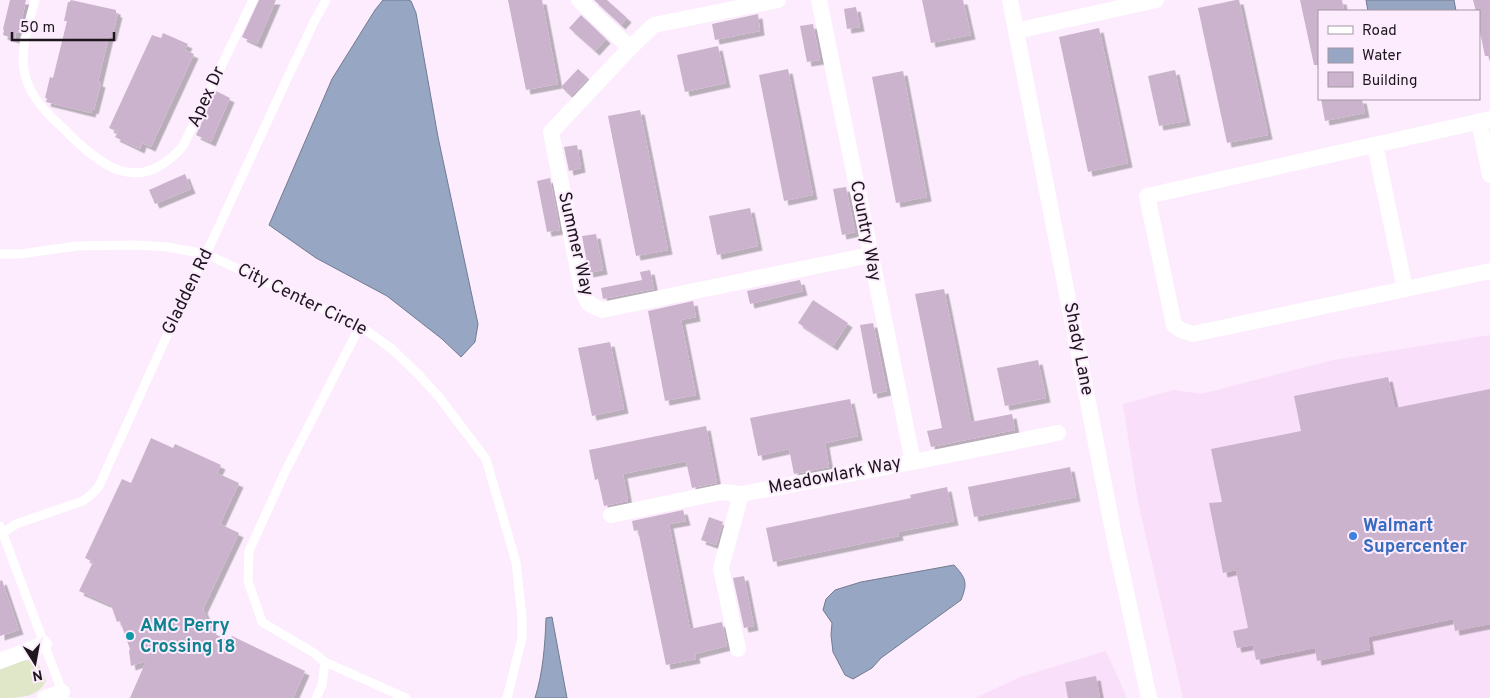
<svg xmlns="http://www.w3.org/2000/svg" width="1490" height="698" viewBox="0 0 1490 698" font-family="Overpass,sans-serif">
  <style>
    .built { fill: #f9dffa }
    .green { fill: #e0e6c8 }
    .water { fill: #96a6c3; stroke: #727b91 }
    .building { fill: #ccb3cd; filter: url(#shadow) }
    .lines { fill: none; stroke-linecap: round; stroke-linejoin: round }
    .service { stroke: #fff; stroke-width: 9 }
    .minor { stroke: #fff; stroke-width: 16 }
    .shop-dot { fill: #3f7fe0; stroke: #fcecfd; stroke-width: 2 }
    .culture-dot { fill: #0f9aa8; stroke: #fcecfd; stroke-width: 2 }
    .labels { text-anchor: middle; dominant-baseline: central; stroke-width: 4; stroke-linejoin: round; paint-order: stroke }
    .street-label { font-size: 18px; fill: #1d161d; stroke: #fcecfd }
    .shop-label { font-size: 18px; font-weight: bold; fill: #366cbe; stroke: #fcecfd; text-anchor: start }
    .culture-label { font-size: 18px; font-weight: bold; fill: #0d838f; stroke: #fcecfd; text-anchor: start }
  </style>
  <defs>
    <filter id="shadow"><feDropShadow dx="4.5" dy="4.5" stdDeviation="0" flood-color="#0004"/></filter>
  </defs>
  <rect width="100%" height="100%" fill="#fcecfd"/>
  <!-- built -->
  <g class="built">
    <path d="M1490 335V698H1183L1138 502 1123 404 1174 390 1201 394 1333 360Z"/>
    <path d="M1106 651 1127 698H975L1020 677Z"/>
  </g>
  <!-- green -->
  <path class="green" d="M30 660 39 665 46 681C37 698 19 698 0 698V669L21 661Z"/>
  <!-- water -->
  <g class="water">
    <path d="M383 0H407L411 1 416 13 438 137 478 324 475 342 461 357 442 339 387 296 316 258 269 225 332 79 375 10Z"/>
    <path d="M1366 0H1454L1456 11H1368Z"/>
    <path d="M954 565C966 578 968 583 961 600L881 658 872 668 853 679 845 675 833 652 831 635 832 623 823 610 826 599 835 590 861 582Z"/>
    <path d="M552 617 567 698H535C543 673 545 645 546 618Z"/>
  </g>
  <!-- building -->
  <g class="building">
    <path d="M10 0H26L19 33 16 32 15 39 3 35 4 30 3 29Z"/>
    <path d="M71 0 116 10V13H118L112 37 109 36 98 82 101 83 94 110 92 109 91 113 46 102 47 98H45L50 77 53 78 67 21H64L68 2H70Z"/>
    <path d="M259 0H276L257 44 242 37Z"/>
    <path d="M508 0H542L558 84 526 90Z"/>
    <path d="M594 0H607L627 18 621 25Z"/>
    <path d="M922 0H963L971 35 931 43Z"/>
    <path d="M1236 0H1239L1268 135 1227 143 1198 8Z"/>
    <path d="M1300 0H1342L1344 11H1319V65H1314Z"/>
    <path d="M1473 0H1490V56H1485L1479 27V11H1476Z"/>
    <path d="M856 7 860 27 847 29 844 9Z"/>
    <path d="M758 14 760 31 715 40 712 24Z"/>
    <path d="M581 15 606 39 595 51 569 28Z"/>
    <path d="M813 24 820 60 807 62 800 26Z"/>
    <path d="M1099 28 1128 163 1088 172 1059 37Z"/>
    <path d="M163 33 188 44 185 50 194 54 151 147 142 143 140 149 115 137 118 132 109 128 152 35 161 38Z"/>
    <path d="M718 46 726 83 685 92 677 55Z"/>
    <path d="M578 69 588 78 571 96 561 87Z"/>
    <path d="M788 69 813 195 784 201 759 75Z"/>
    <path d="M1175 70 1186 121 1159 126 1148 76Z"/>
    <path d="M903 71 927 197 896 203 872 77Z"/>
    <path d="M216 91 230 98 211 142 196 135Z"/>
    <path d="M1321 99H1362L1365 113 1325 121Z"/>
    <path d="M640 110 668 250 636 256 608 116Z"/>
    <path d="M577 145 581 168 569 171 564 147Z"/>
    <path d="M185 174 191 189 155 204 149 190Z"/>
    <path d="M550 178 560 230 547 232 537 181Z"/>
    <path d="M846 187 855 232 842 235 833 189Z"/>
    <path d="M750 208 758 246 717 255 709 216Z"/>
    <path d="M596 234 603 270 589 273 582 236Z"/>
    <path d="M650 270 654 289 603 299 601 288 642 280 640 272Z"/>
    <path d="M800 280 803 291 750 304 747 291Z"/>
    <path d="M944 289 971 422 1012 414 1015 430 931 447 927 431 942 428 915 294Z"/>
    <path d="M813 300 848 323 833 346 798 323Z"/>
    <path d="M693 301 696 317 681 320 696 395 665 401 648 311Z"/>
    <path d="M873 323 887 391 873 394 860 325Z"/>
    <path d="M610 342 624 409 592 416 578 348Z"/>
    <path d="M1038 360 1046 398 1005 406 997 368Z"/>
    <path d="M1388 377 1395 408 1490 389V624L1455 631 1453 619 1368 637 1370 650 1317 661 1315 648 1256 660 1253 645 1237 648 1233 631 1248 628 1236 570 1223 573 1209 503 1222 502 1211 449 1301 431 1294 396Z"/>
    <path d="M850 399 858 436 825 443 829 467 794 474 789 449 758 456 750 418Z"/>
    <path d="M706 426 717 483 692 488 686 461 623 474 628 501 604 506 598 479 595 480 589 450Z"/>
    <path d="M151 438 173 448 175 444 221 465 217 473 239 483 220 524 239 533 203 609 213 633 229 641 232 636 305 671 293 698H130L146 661 131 666 129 651 130 649 120 621 117 622 111 605 79 591 93 562 85 558 122 479 131 483Z"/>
    <path d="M1070 467 1076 497 974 517 968 487Z"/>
    <path d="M947 487 954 521 898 532 899 536 773 562 766 528 911 498 910 495Z"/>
    <path d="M683 510 686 521 669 524 690 629 722 622 727 646 695 654 696 659 666 665 638 530 634 531 632 521Z"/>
    <path d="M709 517 723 522 716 545 701 540Z"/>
    <path d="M744 576 754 626 744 628 733 578Z"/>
    <path d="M2 580 19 630 0 636V581Z"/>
    <path d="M1096 676 1100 698H1068L1065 682Z"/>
  </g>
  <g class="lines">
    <!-- service -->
    <g class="service">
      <path d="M35 0C29 24 19 50 25 75 31 99 48 114 65 130 102 168 140 196 183 146L253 0"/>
      <path d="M0 254H20L77 246 136 245 167 247 206 254 360 326 392 349 419 375 439 397 486 459 516 562 522 617V638L507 698"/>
      <path d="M0 526 63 694"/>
      <path d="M3 533 16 524 83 501 92 494 99 486 169 331 221 222 286 81 314 22 326 0"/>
      <path d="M325 662 406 698"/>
      <path d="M316 698 322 685 325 662 314 653 262 622 248 581 249 551 285 472 360 326"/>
    </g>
    <!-- minor -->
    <g class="minor">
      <path d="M579 0 630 48"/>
      <path d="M778 0 654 25 630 48 551 132 582 290 589 304 602 310 870 255"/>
      <path d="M819 0 913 462"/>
      <path d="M1010 0 1114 536 1149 698"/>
      <path d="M1016 31 1156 0"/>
      <path d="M1490 119 1147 196 1174 325 1181 330 1193 334 1490 271"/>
      <path d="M1479 121 1490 175"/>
      <path d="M1375 145 1405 289"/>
      <path d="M611 515 722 492 741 494 913 462 1058 433"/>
      <path d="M738 649 721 568 741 494"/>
      <path d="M0 661 44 644"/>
      <path d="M45 698 62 692"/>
    </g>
  </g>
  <!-- markers -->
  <circle class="shop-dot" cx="1353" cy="536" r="5"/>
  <circle class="culture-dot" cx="130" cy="636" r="5"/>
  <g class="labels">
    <!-- street labels -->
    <g class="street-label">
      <text transform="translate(207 97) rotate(-65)">Apex Dr</text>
      <text transform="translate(865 231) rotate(79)">Country Way</text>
      <text transform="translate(575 244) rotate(77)">Summer Way</text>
      <text transform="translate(188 292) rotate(-64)">Gladden Rd</text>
      <text transform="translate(302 300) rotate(26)">City Center Circle</text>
      <text transform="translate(1078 349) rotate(79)">Shady Lane</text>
      <text transform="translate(835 476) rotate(-11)">Meadowlark Way</text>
    </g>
    <!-- shop labels -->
    <g class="shop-label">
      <text x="1363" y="526">Walmart<tspan x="1363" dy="21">Supercenter</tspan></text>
    </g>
    <!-- culture labels -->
    <g class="culture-label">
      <text x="140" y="626">AMC Perry<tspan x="140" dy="21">Crossing 18</tspan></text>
    </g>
  </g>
  <!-- legend -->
  <rect x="1318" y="10" width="162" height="90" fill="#fcecfd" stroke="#a396a3"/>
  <rect x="1328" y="26" width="25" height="8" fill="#ffffff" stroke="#a396a3"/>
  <text x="1362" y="35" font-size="15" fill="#1d161d">Road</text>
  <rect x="1328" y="48" width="25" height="15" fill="#96a6c3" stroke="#a396a3"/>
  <text x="1362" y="60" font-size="15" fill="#1d161d">Water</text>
  <rect x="1328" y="72" width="25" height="15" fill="#ccb3cd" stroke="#a396a3"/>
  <text x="1362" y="85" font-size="15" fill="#1d161d">Building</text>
  <!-- north arrow -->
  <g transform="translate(35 663) rotate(169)" stroke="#fcecfd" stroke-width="4" paint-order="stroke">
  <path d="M0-4L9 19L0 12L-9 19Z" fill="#1d161d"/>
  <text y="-8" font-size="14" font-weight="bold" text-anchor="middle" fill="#1d161d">N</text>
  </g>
  <!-- scale -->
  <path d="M12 32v8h102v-8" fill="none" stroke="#1d161d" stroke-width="2.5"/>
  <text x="20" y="32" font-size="15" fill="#1d161d" stroke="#fcecfd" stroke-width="4" paint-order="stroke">50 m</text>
</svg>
